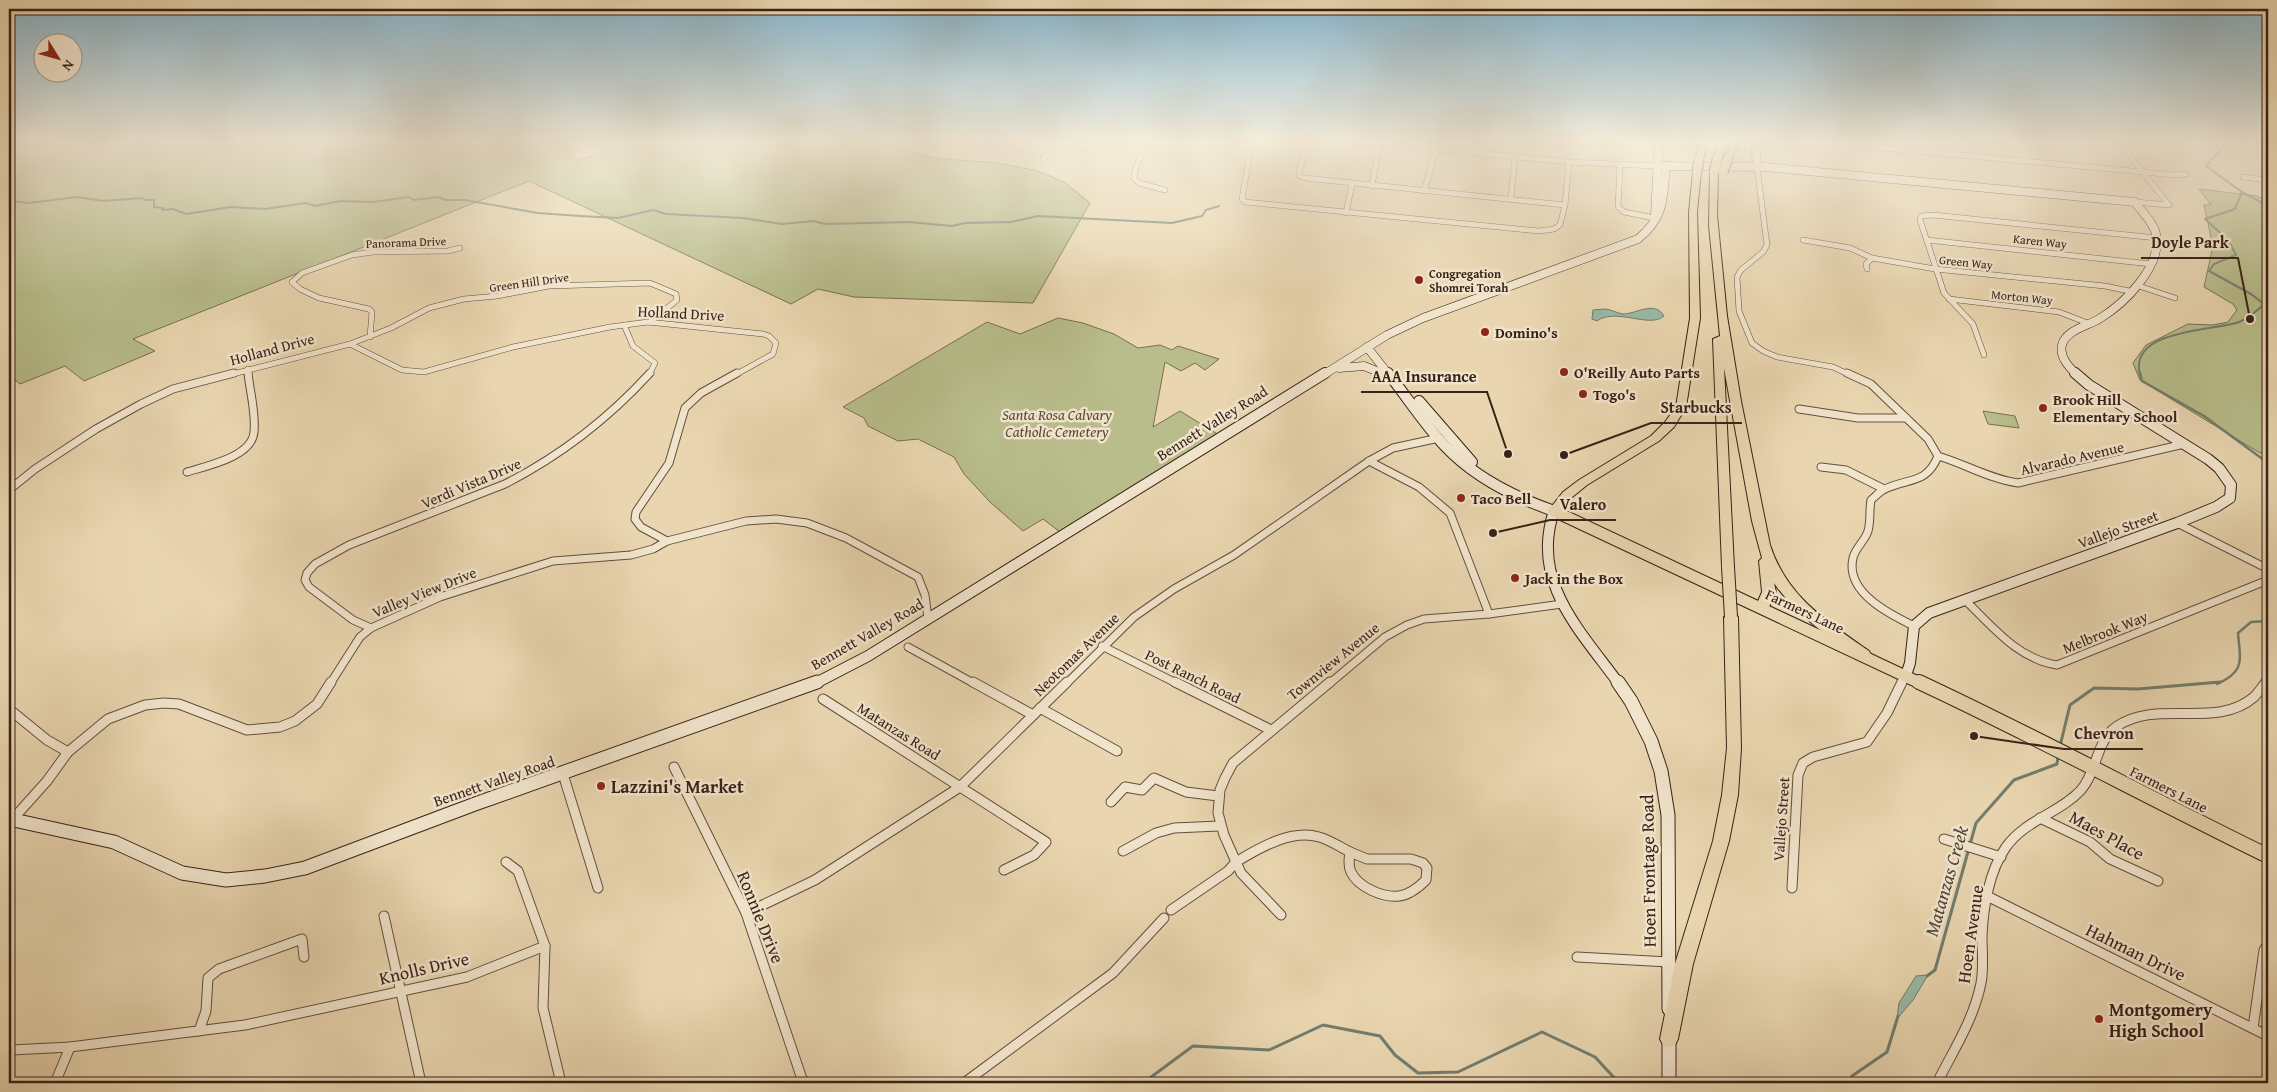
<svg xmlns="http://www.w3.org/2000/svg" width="2277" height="1092" viewBox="0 0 2277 1092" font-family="'Gentium Book Plus',serif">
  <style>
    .green { fill: #b8bd8b; stroke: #786f51 }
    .water { fill: #99baa6; stroke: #727d6d }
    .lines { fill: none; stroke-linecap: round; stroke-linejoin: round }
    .stream-far2 { stroke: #727d6d; stroke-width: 2 }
    .stream-far1 { stroke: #727d6d; stroke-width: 2.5 }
    .stream { stroke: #727d6d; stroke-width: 3 }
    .street-far2-casing { stroke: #644e3d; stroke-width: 6 }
    .street-far1-casing { stroke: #644e3d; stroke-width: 9 }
    .street-casing { stroke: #644e3d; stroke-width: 11 }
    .secondary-far2-casing { stroke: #382117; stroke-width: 9 }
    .secondary-far1-casing { stroke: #382117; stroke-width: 12 }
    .secondary-casing { stroke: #382117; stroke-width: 15 }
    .primary-far1-casing { stroke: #382117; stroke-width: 13 }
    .primary-casing { stroke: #382117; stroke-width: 16 }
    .highway-casing { stroke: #382117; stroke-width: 2 }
    .street-far2 { stroke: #f1e4cc; stroke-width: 5 }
    .street-far1 { stroke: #f1e4cc; stroke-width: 7 }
    .street { stroke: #f1e4cc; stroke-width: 9 }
    .secondary-far2 { stroke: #f1e4cc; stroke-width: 8 }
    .secondary-far1 { stroke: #f1e4cc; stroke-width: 10 }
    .secondary { stroke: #f1e4cc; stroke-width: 13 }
    .primary-far1 { stroke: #e9d6b0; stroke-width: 11 }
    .primary { stroke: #e9d6b0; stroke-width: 14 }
    .highway { fill: #e9d6b0; fill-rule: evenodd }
    .highway-bridge-far1-casing { stroke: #382117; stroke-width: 11; stroke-linecap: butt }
    .highway-bridge-casing { stroke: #382117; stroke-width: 14; stroke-linecap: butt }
    .highway-bridge-far1 { stroke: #e9d6b0; stroke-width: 9 }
    .highway-bridge { stroke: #e9d6b0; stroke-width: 12 }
    .poi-dot { fill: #8f2418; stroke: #f1e4cc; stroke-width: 2 }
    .labels { text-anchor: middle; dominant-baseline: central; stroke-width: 5; stroke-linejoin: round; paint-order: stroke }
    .far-street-label { font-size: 12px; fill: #382117; stroke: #f1e4cc }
    .far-poi-label { font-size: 12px; font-weight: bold; fill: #382117; stroke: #f1e4cc; text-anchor: start }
    .street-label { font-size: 15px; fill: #382117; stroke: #f1e4cc }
    .poi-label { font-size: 15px; font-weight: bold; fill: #382117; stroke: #f1e4cc; text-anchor: start }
    .park-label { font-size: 15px; font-style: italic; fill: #584834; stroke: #f1e4cc }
    .near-poi-label { font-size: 18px; font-weight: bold; fill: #382117; stroke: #f1e4cc; text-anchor: start }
    .near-street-label { font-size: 18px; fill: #382117; stroke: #f1e4cc }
    .near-water-label { font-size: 19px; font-style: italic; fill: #50473b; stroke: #f1e4cc }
    .leader { fill: none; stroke: #382117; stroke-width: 2 }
    .callout-dot { fill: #382117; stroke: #f1e4cc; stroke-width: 2 }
    .callout-label { font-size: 16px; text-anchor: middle; font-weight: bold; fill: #382117; stroke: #f1e4cc; stroke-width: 5; stroke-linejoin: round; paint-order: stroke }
  </style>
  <rect width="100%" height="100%" fill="#e9d6b0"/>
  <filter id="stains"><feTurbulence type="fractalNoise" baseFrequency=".004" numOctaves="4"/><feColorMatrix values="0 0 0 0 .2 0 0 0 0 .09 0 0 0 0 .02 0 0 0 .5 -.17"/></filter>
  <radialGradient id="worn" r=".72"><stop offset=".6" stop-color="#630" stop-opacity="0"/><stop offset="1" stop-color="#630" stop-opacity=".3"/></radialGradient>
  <!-- green -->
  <g class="green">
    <path d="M9 141H565L578 161 628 141H874L933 158 997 163 1038 171 1064 182 1090 203 1033 303 854 297 818 289 791 304 529 181 133 339 155 351 84 381 65 366 20 384 9 375Z"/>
    <path d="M2199 189 2256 196 2268 201V453H2260L2140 380 2133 363 2146 345 2188 324 2213 325 2228 322 2237 310 2233 304 2204 287 2213 246 2204 205H2211Z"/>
    <path d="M1058 318 1083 323 1114 334 1138 348 1160 345 1172 350 1178 346 1219 359 1205 370 1195 363 1181 371 1165 362 1153 427 1180 411 1219 435 1060 532 1043 519 1023 531 990 502 964 474 954 457 918 439 898 441 868 426 864 418 843 407 987 322 1020 334Z"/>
    <path d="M1983 411 2015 416 2019 428 1988 424Z"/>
  </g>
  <!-- water -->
  <g class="water">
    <path d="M1604 309C1611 309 1616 313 1623 314 1636 314 1655 300 1664 316 1650 329 1616 307 1597 321L1592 319 1593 310Z"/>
    <path d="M1928 975 1913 1000 1897 1019 1899 1003 1916 976Z"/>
  </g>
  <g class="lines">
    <!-- stream-far2 -->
    <g class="stream-far2">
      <path d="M2242 192 2268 206"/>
      <path d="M9 201 29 203 77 197 103 201 142 198 144 200H154V207L163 208 162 210 173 209 186 214 231 207 265 209 306 203 315 206 340 201 373 202 409 197 414 200 438 197 446 200H465L538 213 580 216 618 218 653 210 666 214 743 218 782 224 813 221 825 224 909 222 952 226 965 223 1011 222 1038 216 1172 223 1202 216 1206 210 1219 206"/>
      <path d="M2140 375C2128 329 2213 331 2239 322 2249 318 2256 312 2264 304L2251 294 2209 271 2214 264 2236 255 2228 240 2205 219 2235 209 2242 192 2206 166 2228 141"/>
    </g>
    <!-- stream-far1 -->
    <g class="stream-far1">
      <path d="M2140 373 2142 381 2204 416 2268 463"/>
      <path d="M2217 684C2246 671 2240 660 2238 633L2251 622 2268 621"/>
    </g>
    <!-- stream -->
    <g class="stream">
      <path d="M2060 746 2070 705 2094 688 2138 689 2220 682"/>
      <path d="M1927 976 1935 970 1976 823 2014 780 2057 764 2058 756"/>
      <path d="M1143 1083 1193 1046 1269 1050 1323 1025 1380 1036 1395 1055 1418 1073 1458 1072 1542 1032 1595 1057 1619 1083"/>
      <path d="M1848 1083 1852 1076 1887 1052 1898 1016"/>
    </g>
    <!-- street-far2 casing -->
    <g class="street-far2-casing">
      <g id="street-far2">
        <path d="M1024 141 1086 147 1093 141"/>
        <path d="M1158 141C1144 148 1135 162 1134 178L1139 183 1165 190"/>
        <path d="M1252 141 1242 199 1245 202 1539 231 1554 229 1560 225 1565 205 1569 162"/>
        <path d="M1308 141 1299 172V176L1305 178 1565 205"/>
        <path d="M1354 141 1569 162 1657 166"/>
        <path d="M1808 141 2175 175 2186 174"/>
        <path d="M2061 141 2123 146"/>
        <path d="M2118 141 2169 205 2135 202"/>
        <path d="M1043 158 1051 152 1059 141"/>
        <path d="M1620 166 1618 207 1624 212 1654 218"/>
        <path d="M1757 167 1767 245 1763 252 1741 270 1737 277 1739 311 1752 343 1763 351 1777 357 1833 367 1850 375"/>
        <path d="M2243 177 2268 180"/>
        <path d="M1372 186 1379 143"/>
        <path d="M1424 191 1436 151"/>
        <path d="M1511 198 1515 156"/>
        <path d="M1346 213 1352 184"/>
        <path d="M1803 240 1850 248 1872 258 1935 269 2105 286 2129 291"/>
        <path d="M1927 240 2151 264"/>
        <path d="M1867 269 1866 264 1872 258"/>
        <path d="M2136 285 2175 298"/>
        <path d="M1949 299 2059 312 2090 324"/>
        <path d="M624 325 633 346 655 363 649 375"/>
        <path d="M370 337 372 312 369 309 319 298 300 289 292 282 302 273 352 255 373 252 448 251 460 248"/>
        <path d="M350 344 391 328 429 308 464 299 497 296 549 286 650 283 676 294 677 300 650 322"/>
        <path d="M1984 355 1973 324 1944 293 1920 220 1921 216 1933 215 2157 238"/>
        <path d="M248 369 249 375"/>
        <path d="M229 375 350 344 402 370 424 372 513 347 610 327 648 322 763 334 769 336 776 343 773 354 735 375"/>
      </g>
    </g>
    <!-- street-far1 casing -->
    <g class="street-far1-casing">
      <g id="street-far1">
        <path d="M1847 373 1871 384 1928 439 1938 456C1926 486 1907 477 1883 490 1879 492 1875 497 1871 500 1869 510 1871 521 1868 531 1865 541 1855 548 1853 558 1845 592 1889 614 1914 626"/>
        <path d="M1799 409 1858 418H1906"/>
        <path d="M1938 456C1965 464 1990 479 2018 483L2184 444"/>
        <path d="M1369 461 1419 487 1450 513 1489 614"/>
        <path d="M1821 467 1846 470 1884 489"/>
        <path d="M187 472C206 466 252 457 254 432 256 413 250 392 248 373"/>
        <path d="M9 490 35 469 96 429 141 404 173 389 234 373"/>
        <path d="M2177 523 2268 569"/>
        <path d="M667 541 641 527 635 519 636 512 669 463 685 408 701 393 737 373"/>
        <path d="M1966 601C1993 627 2018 659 2057 665L2268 580"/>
        <path d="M371 628 353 620 309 587 305 580 307 573 315 564 349 545 505 484C560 456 608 419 650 373"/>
        <path d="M1102 646 1178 684"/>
        <path d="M908 647 975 684"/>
        <path d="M330 684 360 637 371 628 440 597 553 561 631 555 653 549 667 541 746 521 776 519 807 523 846 538 918 577 925 595 928 619"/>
        <path d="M1066 684 1134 617 1174 589 1234 555 1369 461 1393 448 1439 438"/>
        <path d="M1329 684 1385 637 1407 625 1424 619 1489 614 1562 604"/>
        <path d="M1902 684 1906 675"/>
        <path d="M2265 684 2268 680"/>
      </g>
    </g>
    <!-- street casing -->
    <g class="street-casing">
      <g id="street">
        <path d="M973 682 1033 715"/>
        <path d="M1175 682 1271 730"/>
        <path d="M823 699 1046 842 1034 855 1004 870"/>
        <path d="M1040 708 1117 751"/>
        <path d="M9 709 47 740 68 752"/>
        <path d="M674 767 746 913 802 1079 807 1083"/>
        <path d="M563 774 598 888"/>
        <path d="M1111 802 1125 787 1142 790 1154 778 1186 792 1218 796"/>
        <path d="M2040 818 2090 842 2110 859 2158 881"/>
        <path d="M12 820 47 781 68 752 108 719 145 705 164 703 179 704 247 730 280 727 295 721 317 704 331 682"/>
        <path d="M1944 839 2001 857"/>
        <path d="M1123 851 1156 833 1174 828 1219 826"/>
        <path d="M1350 852 1367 859H1411L1423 863 1427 868 1426 880C1419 887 1409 895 1399 896 1383 898 1358 887 1351 872 1348 866 1349 859 1350 852Z"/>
        <path d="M506 862 518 871 545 946 543 1008 561 1083"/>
        <path d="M1792 888 1798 775 1803 763 1813 757 1867 742 1887 713 1902 682"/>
        <path d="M1989 897 2268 1036"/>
        <path d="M1171 910 1228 871 1236 862 1224 835 1218 813 1220 790 1225 778 1233 763 1330 682"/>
        <path d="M746 913 815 880 960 787 1067 682"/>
        <path d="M1281 915 1241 873 1236 862C1259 848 1291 829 1319 837 1330 840 1340 847 1350 852"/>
        <path d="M384 916 421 1083"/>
        <path d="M1577 957 1669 962"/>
        <path d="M2253 1028 2264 950 2268 945"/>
        <path d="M199 1031 206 1011 208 978 219 969 302 939 304 957"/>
        <path d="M9 1047 12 1050 70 1047 245 1025 467 977 545 946"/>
        <path d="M55 1083 70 1047"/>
        <path d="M964 1083 1113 973 1164 918"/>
        <path d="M1937 1083C1953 1051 1974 1019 1981 983 1984 968 1982 952 1982 937 1983 908 1989 871 2006 847 2025 820 2060 813 2081 790 2097 772 2096 741 2116 727 2156 698 2216 730 2254 697 2258 693 2262 687 2266 682"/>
      </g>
    </g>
    <!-- secondary-far2 casing -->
    <g class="secondary-far2-casing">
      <g id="secondary-far2">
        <path d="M1755 141 1757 167"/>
        <path d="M1657 166 1765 167 2135 202C2141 211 2154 223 2156 234 2163 266 2124 304 2099 319 2087 326 2066 330 2062 345 2059 357 2069 367 2077 375"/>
        <path d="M1655 215 1659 141"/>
        <path d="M1367 347 1389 375"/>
        <path d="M1339 368 1364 366 1386 375"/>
        <path d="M1323 375 1387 335 1423 318 1638 239C1665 217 1663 198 1666 166"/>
      </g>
    </g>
    <!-- secondary-far1 casing -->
    <g class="secondary-far1-casing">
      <g id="secondary-far1">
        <path d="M1384 373 1387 375"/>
        <path d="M1388 373C1407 397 1424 424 1445 446 1474 477 1514 497 1554 511"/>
        <path d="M1419 401 1472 462"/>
        <path d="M1554 511C1530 582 1580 630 1619 684"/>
        <path d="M1906 675 1910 663 1914 626 1929 613 2177 523 2216 507 2230 498 2231 485 2219 468 2208 459 2089 385 2075 373"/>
        <path d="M814 684 868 656 1325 373"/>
      </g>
    </g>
    <!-- secondary casing -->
    <g class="secondary-casing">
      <g id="secondary">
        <path d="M1618 682 1631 701 1651 741 1661 771 1668 815 1669 1009"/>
        <path d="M9 819 114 842 182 873 226 880 265 876 305 868 475 804 817 682"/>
        <path d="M1669 1036V1083"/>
      </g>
    </g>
    <!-- primary-far1 casing -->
    <g class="primary-far1-casing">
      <path id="primary-far1" d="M1554 511 1922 684"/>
    </g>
    <!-- primary casing -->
    <g class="primary-casing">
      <path id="primary" d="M1919 682C2037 737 2151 799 2268 856"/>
    </g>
    <!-- highway casing -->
    <g class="highway-casing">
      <g id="highway">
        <path d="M1700 141H1708L1703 160 1699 162 1695 160Z"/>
        <path d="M1718 141H1726L1721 160 1717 162 1713 160Z"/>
        <path d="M1732 141H1740L1730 163H1724L1723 161Z"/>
        <path d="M1697 169 1701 172 1697 212 1700 318 1686 407 1674 427 1659 441 1587 485 1571 498 1558 514H1550L1548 511 1563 492 1579 480 1651 436 1665 422 1676 407 1690 318 1689 212 1693 172Z"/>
        <path d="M1714 169 1718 172 1717 215 1727 316 1741 401 1770 545C1787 597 1826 621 1869 651L1871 655 1869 659H1859C1828 636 1796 615 1774 583L1776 592 1767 611H1757L1755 608 1762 592 1759 561 1762 558 1752 521 1724 368 1734 567 1728 571 1722 567 1713 339 1720 336 1709 226 1710 172Z"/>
        <path d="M1731 612 1736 614 1738 617 1741 748 1738 795 1729 841 1693 964 1678 1039 1675 1045 1669 1048 1663 1045 1660 1039 1675 964 1713 841 1722 795 1727 748 1724 617 1726 614Z"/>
      </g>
    </g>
    <!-- street-far2 -->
    <use href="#street-far2" class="street-far2"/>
    <!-- street-far1 -->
    <use href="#street-far1" class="street-far1"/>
    <!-- street -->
    <use href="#street" class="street"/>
    <!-- secondary-far2 -->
    <use href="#secondary-far2" class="secondary-far2"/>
    <!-- secondary-far1 -->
    <use href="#secondary-far1" class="secondary-far1"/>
    <!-- secondary -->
    <use href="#secondary" class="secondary"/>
    <!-- primary-far1 -->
    <use href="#primary-far1" class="primary-far1"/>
    <!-- primary -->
    <use href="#primary" class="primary"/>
    <!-- highway -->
    <use href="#highway" class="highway"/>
    <!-- highway-bridge-far1 casing -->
    <g class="highway-bridge-far1-casing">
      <g id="highway-bridge-far1">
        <path d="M1697 172 1699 160"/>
        <path d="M1714 172 1717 160"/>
        <path d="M1723 172 1727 161"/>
      </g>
    </g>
    <!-- highway-bridge casing -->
    <g class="highway-bridge-casing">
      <path id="highway-bridge" d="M1728 567 1731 617"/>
    </g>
    <!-- highway-bridge-far1 -->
    <use href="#highway-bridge-far1" class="highway-bridge-far1"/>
    <!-- highway-bridge -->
    <use href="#highway-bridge" class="highway-bridge"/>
  </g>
  <!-- sky -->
  <linearGradient id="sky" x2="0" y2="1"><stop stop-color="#88b6ce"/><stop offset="0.48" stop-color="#f5eddb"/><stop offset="1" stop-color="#f5eddb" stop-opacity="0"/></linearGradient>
  <rect width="2277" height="294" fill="url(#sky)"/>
  <!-- markers -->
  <g class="poi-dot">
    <circle cx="1419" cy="280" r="5"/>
    <circle cx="1485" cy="332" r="5"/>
    <circle cx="1564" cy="372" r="5"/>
    <circle cx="1583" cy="394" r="5"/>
    <circle cx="2043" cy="408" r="5"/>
    <circle cx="1461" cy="498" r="5"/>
    <circle cx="1515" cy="578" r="5"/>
    <circle cx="601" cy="786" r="5"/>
    <circle cx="2099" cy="1019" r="5"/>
  </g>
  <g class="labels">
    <!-- far-street labels -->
    <g class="far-street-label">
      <text transform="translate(2040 241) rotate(6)">Karen Way</text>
      <text transform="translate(406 242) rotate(-2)">Panorama Drive</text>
      <text transform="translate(1966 262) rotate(6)">Green Way</text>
      <text transform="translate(529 282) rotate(-8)">Green Hill Drive</text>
      <text transform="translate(2022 297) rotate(6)">Morton Way</text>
    </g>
    <!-- far-poi labels -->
    <g class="far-poi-label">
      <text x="1429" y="273">Congregation<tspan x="1429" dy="14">Shomrei Torah</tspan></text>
    </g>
    <!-- street labels -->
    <g class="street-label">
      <text transform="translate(681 313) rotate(3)">Holland Drive</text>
      <text transform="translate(272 349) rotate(-15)">Holland Drive</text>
      <text transform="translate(1212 423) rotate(-32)">Bennett Valley Road</text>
      <text transform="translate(2072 458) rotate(-13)">Alvarado Avenue</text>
      <text transform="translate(471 483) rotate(-23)">Verdi Vista Drive</text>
      <text transform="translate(2118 529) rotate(-20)">Vallejo Street</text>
      <text transform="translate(424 592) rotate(-22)">Valley View Drive</text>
      <text transform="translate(1805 611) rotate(25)">Farmers Lane</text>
      <text transform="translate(2105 632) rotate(-22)">Melbrook Way</text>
      <text transform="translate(867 634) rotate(-30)">Bennett Valley Road</text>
      <text transform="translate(1076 654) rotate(-44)">Neotomas Avenue</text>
      <text transform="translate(1333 661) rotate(-39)">Townview Avenue</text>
      <text transform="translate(1193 676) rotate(26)">Post Ranch Road</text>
      <text transform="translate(899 731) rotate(32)">Matanzas Road</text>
      <text transform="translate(494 781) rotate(-19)">Bennett Valley Road</text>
      <text transform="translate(2169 789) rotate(27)">Farmers Lane</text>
      <text transform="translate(1781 819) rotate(-86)">Vallejo Street</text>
    </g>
    <!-- poi labels -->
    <g class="poi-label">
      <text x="1495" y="332">Domino's</text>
      <text x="1574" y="372">O'Reilly Auto Parts</text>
      <text x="1593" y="394">Togo's</text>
      <text x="2053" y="399">Brook Hill<tspan x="2053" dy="17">Elementary School</tspan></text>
      <text x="1471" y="498">Taco Bell</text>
      <text x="1525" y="578">Jack in the Box</text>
    </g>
    <!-- park labels -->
    <g class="park-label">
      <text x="1057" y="414">Santa Rosa Calvary<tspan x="1057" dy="17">Catholic Cemetery</tspan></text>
    </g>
    <!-- near-poi labels -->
    <g class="near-poi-label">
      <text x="611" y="786">Lazzini's Market</text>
      <text x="2109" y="1009">Montgomery<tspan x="2109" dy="21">High School</tspan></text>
    </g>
    <!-- near-street labels -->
    <g class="near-street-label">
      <text transform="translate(2107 835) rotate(29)">Maes Place</text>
      <text transform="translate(1648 871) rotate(-91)">Hoen Frontage Road</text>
      <text transform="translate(761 917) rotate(68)">Ronnie Drive</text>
      <text transform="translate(1970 934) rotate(-82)">Hoen Avenue</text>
      <text transform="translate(2136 952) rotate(26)">Hahman Drive</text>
      <text transform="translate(424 968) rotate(-13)">Knolls Drive</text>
    </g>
    <!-- near-water labels -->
    <g class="near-water-label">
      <text transform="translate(1946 881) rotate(-74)">Matanzas Creek</text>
    </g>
  </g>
  <!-- callouts -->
  <path class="leader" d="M2250 319L2238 258H2141M1508 454L1487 392H1361M1564 455L1651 423H1742M1493 533L1550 520H1616M1974 736L2064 749H2143"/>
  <g class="callout-dot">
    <circle cx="2250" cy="319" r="5"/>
    <circle cx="1508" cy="454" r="5"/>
    <circle cx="1564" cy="455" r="5"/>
    <circle cx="1493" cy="533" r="5"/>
    <circle cx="1974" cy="736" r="5"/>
  </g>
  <g class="callout-label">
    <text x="2190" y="248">Doyle Park</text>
    <text x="1424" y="382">AAA Insurance</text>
    <text x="1696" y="413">Starbucks</text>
    <text x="1583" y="510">Valero</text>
    <text x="2104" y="739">Chevron</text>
  </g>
  <!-- margin -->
  <rect width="2277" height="1092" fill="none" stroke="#e9d6b0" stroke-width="30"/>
  <rect x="10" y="10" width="2257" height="1072" fill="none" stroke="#382117" stroke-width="2.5"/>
  <rect x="15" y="15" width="2247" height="1062" fill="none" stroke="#382117"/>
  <!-- north arrow -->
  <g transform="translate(58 58) rotate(127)"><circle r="24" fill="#f1e4cc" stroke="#a79684"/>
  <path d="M0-4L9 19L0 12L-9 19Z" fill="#8f2418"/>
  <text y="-8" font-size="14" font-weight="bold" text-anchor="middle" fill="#382117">N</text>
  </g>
  <rect width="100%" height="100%" filter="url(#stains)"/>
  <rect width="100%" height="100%" fill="url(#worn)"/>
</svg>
